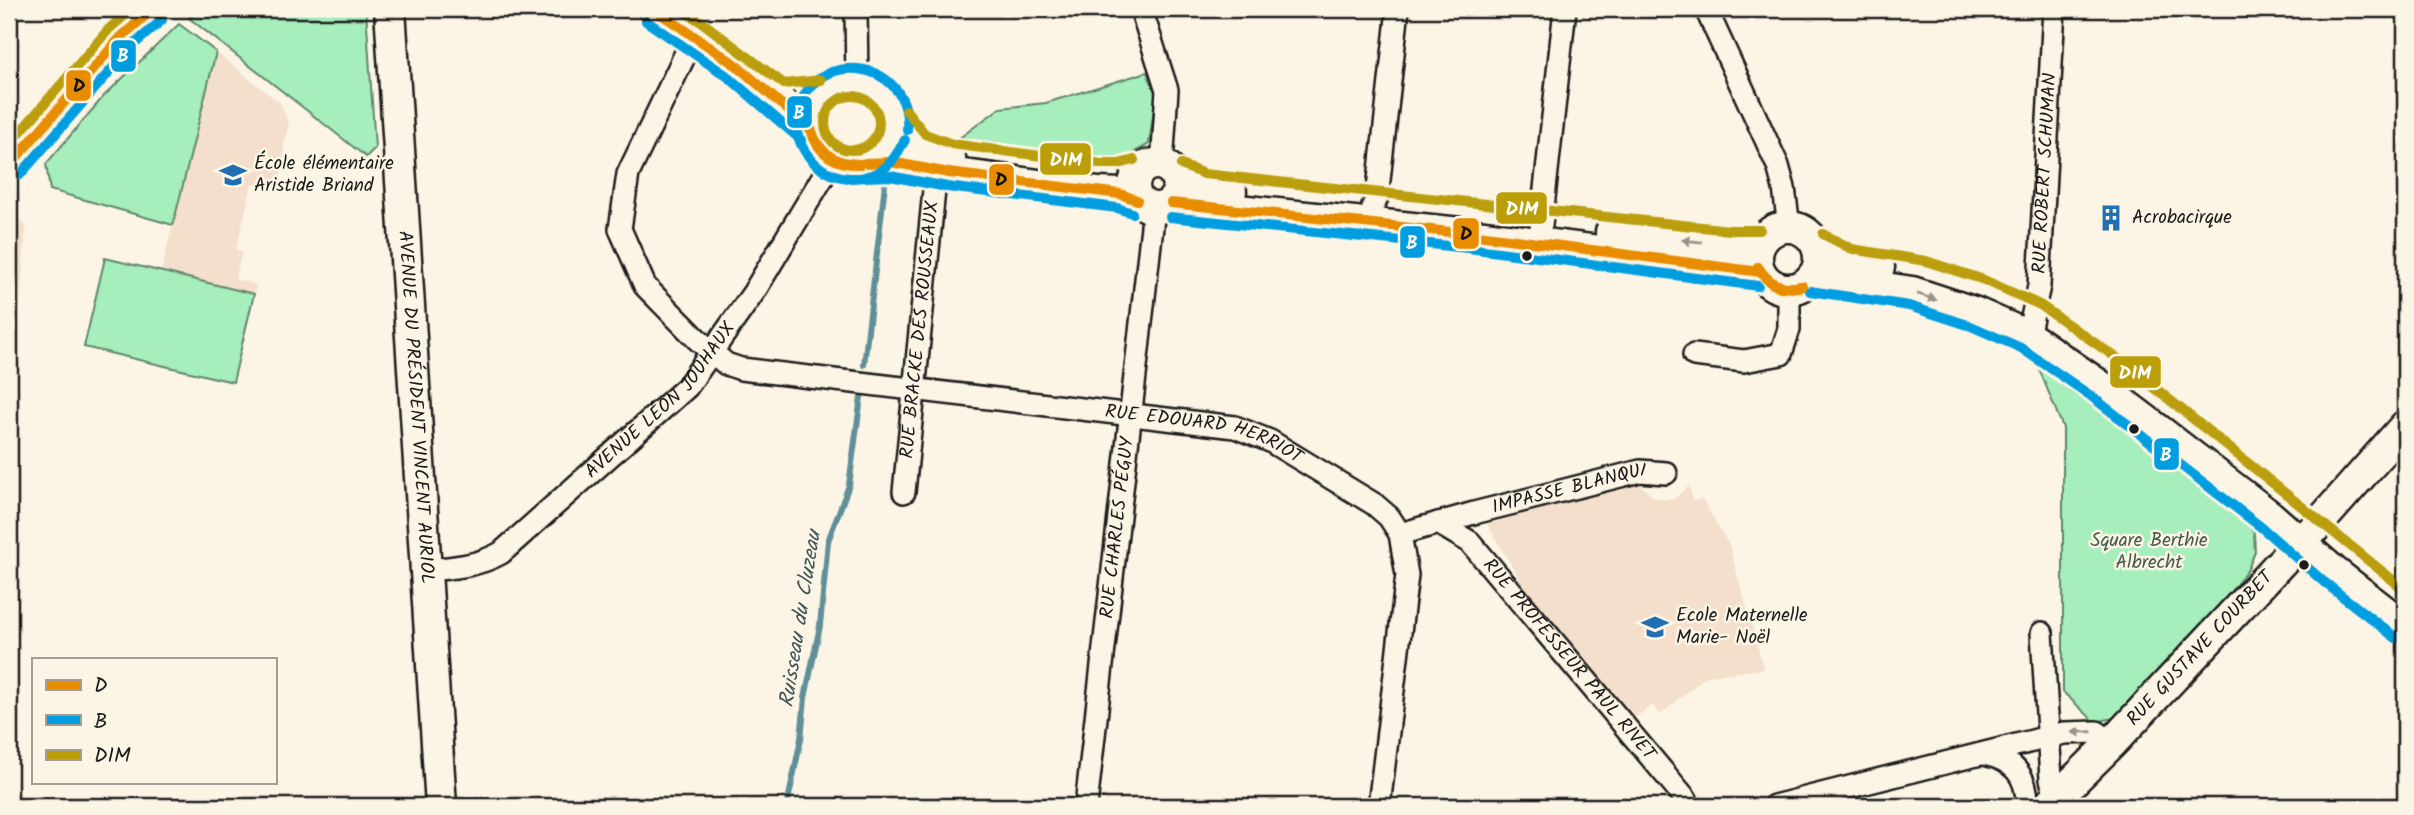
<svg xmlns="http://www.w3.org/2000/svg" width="2414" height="815" viewBox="0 0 2414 815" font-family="Kalam,sans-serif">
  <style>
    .built { fill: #f3dfcb }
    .green { fill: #a6eebb; stroke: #61856c; stroke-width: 2 }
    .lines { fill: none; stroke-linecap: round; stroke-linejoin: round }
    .stream { stroke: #608f99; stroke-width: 6 }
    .street-casing { stroke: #1c1c1c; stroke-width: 26 }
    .secondary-casing { stroke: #1c1c1c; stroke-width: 35 }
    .street { stroke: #fcf5e5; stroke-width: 21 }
    .secondary { stroke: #fcf5e5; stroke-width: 30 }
    .bus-1-casing { stroke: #fcf5e5; stroke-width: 16 }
    .bus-2-casing { stroke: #fcf5e5; stroke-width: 16 }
    .bus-3-casing { stroke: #fcf5e5; stroke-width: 16 }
    .bus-1 { stroke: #e88c01; stroke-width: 10 }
    .bus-2 { stroke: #009ee1; stroke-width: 10 }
    .bus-3 { stroke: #bb9e08; stroke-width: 10 }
    .oneway { fill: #97938b }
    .bus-dot { fill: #1c1c1c; stroke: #fcf5e5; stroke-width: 2.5 }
    .labels { text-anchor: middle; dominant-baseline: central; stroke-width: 5; stroke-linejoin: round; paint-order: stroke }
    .poi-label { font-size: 19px; fill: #1c1c1c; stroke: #fcf5e5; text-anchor: start }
    .street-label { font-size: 19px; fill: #1c1c1c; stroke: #fcf5e5 }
    .park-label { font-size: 19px; fill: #455b4c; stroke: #fcf5e5 }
    .water-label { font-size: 21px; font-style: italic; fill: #3e555b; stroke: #fcf5e5 }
    .line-badge { stroke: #fcf5e5; stroke-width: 2.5 }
    .badge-label { font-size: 19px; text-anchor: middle; font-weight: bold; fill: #fff }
    .pale-badge-label { font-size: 19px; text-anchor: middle; font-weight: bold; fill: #111 }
  </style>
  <rect width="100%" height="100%" fill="#fcf5e5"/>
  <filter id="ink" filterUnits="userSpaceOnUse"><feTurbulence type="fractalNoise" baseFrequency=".0143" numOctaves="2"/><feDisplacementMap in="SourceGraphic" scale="14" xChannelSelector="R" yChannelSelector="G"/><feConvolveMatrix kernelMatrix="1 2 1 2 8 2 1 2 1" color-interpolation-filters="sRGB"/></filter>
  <g filter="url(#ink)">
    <!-- built -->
    <g class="built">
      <path d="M216 52 280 103 289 124 284 145V166L275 190 252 184 236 250 242 252 235 279 256 285 254 294 161 272Z"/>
      <path d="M9 208 26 226 9 444Z"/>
      <path d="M1639 484 1653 497 1664 500 1675 498 1689 486 1693 501 1702 499 1729 545 1764 669 1706 676 1660 715 1652 705 1635 718 1523 585 1487 524Z"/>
    </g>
    <!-- green -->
    <g class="green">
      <path d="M202 9H366L375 148 366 157 189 18Z"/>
      <path d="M179 24 216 52 173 225 50 190 46 164 104 96Z"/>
      <path d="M1147 72 1156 95 1149 144 1113 164 954 142 1000 108 1046 103Z"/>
      <path d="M105 258 254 294 233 382 84 347Z"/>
      <path d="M2038 366 2095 401 2247 519 2254 533 2255 552 2248 569 2225 599 2114 718 2095 722 2063 692V428Z"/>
    </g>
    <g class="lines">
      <!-- stream -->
      <g class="stream">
        <path d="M864 365 885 184"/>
        <path d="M787 806 801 739 805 698 820 626 828 541 849 485 861 397"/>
      </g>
      <!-- street casing -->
      <g class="street-casing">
        <g id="street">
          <path d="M856 9 857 82"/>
          <path d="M1141 9 1167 90 1162 165"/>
          <path d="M1706 9 1778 166 1784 188 1789 227"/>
          <path id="s1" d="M695 34 628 174 620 229 645 286 697 339 726 364 741 369 1235 427 1270 441 1374 504 1389 517 1400 534 1407 575 1379 806"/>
          <path d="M1373 206 1377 198 1398 9"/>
          <path d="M1541 225 1565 9"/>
          <path id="s2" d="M2028 336 2039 286 2054 9"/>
          <path d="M1694 355 1744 361 1781 354 1789 329V289"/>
          <path id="s3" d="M904 492 936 170"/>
          <path id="s4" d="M1438 523 1470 542 1686 799 1689 806"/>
          <path id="s5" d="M1400 534 1474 513 1640 471 1666 473"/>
          <path id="s6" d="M426 570C452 568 478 566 501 553L687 387 754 292 833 160"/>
          <path d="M2042 633 2051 779 2056 798"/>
          <path d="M1984 754C2013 760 2028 775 2027 806"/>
          <path id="s7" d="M1086 806 1154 209"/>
          <path d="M1774 806 2064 733 2097 732 2112 743"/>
        </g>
      </g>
      <!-- secondary casing -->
      <g class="secondary-casing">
        <g id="secondary">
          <path id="s8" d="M390 9 441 806"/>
          <path d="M654 9C710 44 764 83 811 130"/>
          <circle cx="852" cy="123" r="42"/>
          <path d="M894 118C913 147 915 149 950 158"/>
          <path d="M865 163 891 162 949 173 1099 193 1120 194 1137 200"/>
          <circle cx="1156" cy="186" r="22"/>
          <path d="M9 166 120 38 153 9"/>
          <path d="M1176 178 1201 188 1231 191"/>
          <path d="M1171 203 1470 234 1760 272"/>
          <circle cx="1788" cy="258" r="31"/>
          <path d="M1611 232 1729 244H1760"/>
          <path d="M1817 247 1848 262 1879 267"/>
          <path d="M1812 277 1912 292 1976 313 2028 336 2099 385 2144 419 2270 516 2333 571 2405 627"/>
          <path id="s9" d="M2048 806 2112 743 2300 542 2312 531 2405 426"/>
        </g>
      </g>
      <!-- street -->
      <use href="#street" class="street"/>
      <!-- secondary -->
      <use href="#secondary" class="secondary"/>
      <!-- bus-1 casing -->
      <g class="bus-1-casing">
        <g id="bus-1">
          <path d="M654 9 736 65 811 130"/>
          <path d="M811 129C819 153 835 164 860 164"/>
          <path d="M811 129C817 154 836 165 860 164"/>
          <path d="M865 163 891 162 949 173 1120 194 1137 200"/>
          <path d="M9 166 120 38 153 9"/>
          <path d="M1171 203 1470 234 1760 272"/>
          <path d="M1758 267C1769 284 1781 290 1802 286"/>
          <path d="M1758 267C1768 286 1780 291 1802 286"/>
        </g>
      </g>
      <!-- bus-2 casing -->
      <g class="bus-2-casing">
        <g id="bus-2">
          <path d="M646 21 727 76 801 140"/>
          <path d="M905 140C900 148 895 159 887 166 864 185 829 181 810 158 801 148 795 133 797 119 806 45 913 56 907 130"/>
          <path d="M20 175 130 48 162 20"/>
          <path d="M866 177 890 176 947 187 1117 208 1132 213"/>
          <path d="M1170 217 1468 248 1758 286"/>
          <path d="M1810 291 1909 306 1971 326 2021 348 2091 396 2261 527 2324 582 2396 638"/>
        </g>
      </g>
      <!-- bus-3 casing -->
      <g class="bus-3-casing">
        <g id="bus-3">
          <path d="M680 9 703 23 784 84 821 80"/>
          <circle cx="852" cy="123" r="27"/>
          <path d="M906 110 925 134 952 144 1101 164H1119L1134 160"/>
          <path d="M9 145 109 29 132 9"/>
          <path d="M1181 165 1204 174 1730 230H1760"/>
          <path d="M1823 234 1852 249 1926 261 1984 280 2040 305 2124 363 2405 590"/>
        </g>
      </g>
      <!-- bus-1 -->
      <use href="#bus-1" class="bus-1"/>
      <!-- bus-2 -->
      <use href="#bus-2" class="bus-2"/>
      <!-- bus-3 -->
      <use href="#bus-3" class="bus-3"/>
    </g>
    <!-- one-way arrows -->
    <defs><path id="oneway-solid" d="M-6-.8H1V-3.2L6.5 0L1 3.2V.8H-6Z" transform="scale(1.75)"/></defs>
    <g class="oneway">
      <use href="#oneway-solid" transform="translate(1692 241) rotate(-174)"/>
      <use href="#oneway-solid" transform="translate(1927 297) rotate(18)"/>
      <use href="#oneway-solid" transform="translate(2082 732) rotate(178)"/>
    </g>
  </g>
  <!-- icons -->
  <defs>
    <g id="school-bare" transform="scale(2.1)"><path d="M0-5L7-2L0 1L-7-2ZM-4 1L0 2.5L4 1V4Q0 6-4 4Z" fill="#1f6fb2" stroke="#fcf5e5" stroke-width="2.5" paint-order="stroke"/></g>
    <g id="building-bare" transform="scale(2.1)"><path d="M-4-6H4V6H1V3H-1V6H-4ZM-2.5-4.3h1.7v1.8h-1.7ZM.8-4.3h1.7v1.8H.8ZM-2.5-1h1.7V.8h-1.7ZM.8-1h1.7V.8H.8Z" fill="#1f6fb2" stroke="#fcf5e5" stroke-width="2.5" paint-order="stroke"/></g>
  </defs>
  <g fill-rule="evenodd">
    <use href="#school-bare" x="233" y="175"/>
    <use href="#building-bare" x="2111" y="218"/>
    <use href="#school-bare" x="1655" y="627"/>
  </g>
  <!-- markers -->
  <g class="bus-dot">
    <circle cx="1527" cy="256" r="6"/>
    <circle cx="2134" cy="429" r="6"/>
    <circle cx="2304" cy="565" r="6"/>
  </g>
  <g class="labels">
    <!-- poi labels -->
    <g class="poi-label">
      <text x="254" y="164">École élémentaire<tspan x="254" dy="22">Aristide Briand</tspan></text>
      <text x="2132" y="218">Acrobacirque</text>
      <text x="1676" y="616">Ecole Maternelle<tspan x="1676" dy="22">Marie- Noël</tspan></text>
    </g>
    <!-- street labels -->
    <g class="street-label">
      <text stroke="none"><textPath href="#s2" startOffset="164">RUE ROBERT SCHUMAN</textPath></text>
      <text stroke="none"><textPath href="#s3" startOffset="163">RUE BRACKE DES ROUSSEAUX</textPath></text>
      <text stroke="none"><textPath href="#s6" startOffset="299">AVENUE LÉON JOUHAUX</textPath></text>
      <text stroke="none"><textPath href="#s8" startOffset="399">AVENUE DU PRÉSIDENT VINCENT AURIOL</textPath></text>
      <text stroke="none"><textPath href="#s1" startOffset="870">RUE EDOUARD HERRIOT</textPath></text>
      <text stroke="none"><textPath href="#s5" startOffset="175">IMPASSE BLANQUI</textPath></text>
      <text stroke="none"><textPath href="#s7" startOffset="280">RUE CHARLES PÉGUY</textPath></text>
      <text stroke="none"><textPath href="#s9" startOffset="219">RUE GUSTAVE COURBET</textPath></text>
      <text stroke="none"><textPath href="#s4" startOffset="191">RUE PROFESSEUR PAUL RIVET</textPath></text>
    </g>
    <!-- park labels -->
    <g class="park-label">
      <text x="2149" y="541">Square Berthie<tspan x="2149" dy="22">Albrecht</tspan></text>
    </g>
    <!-- water labels -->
    <g class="water-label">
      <text transform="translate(801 619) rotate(-81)">Ruisseau du Cluzeau</text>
    </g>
  </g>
  <g class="line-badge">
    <rect x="110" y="39" width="27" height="34" rx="7" fill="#009ee1"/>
    <rect x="65" y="69" width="27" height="33" rx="7" fill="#e88c01"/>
    <rect x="786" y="95" width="27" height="34" rx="7" fill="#009ee1"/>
    <rect x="1039" y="142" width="53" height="34" rx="7" fill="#bb9e08"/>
    <rect x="988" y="163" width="27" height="33" rx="7" fill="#e88c01"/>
    <rect x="1495" y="191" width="53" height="34" rx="7" fill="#bb9e08"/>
    <rect x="1452" y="217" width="28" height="33" rx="7" fill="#e88c01"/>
    <rect x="1399" y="225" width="27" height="34" rx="7" fill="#009ee1"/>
    <rect x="2109" y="355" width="53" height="34" rx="7" fill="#bb9e08"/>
    <rect x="2153" y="437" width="27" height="34" rx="7" fill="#009ee1"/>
  </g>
  <g class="badge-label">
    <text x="123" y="62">B</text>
    <text x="799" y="119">B</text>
    <text x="1066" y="166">DIM</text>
    <text x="1522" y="215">DIM</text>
    <text x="1412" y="249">B</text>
    <text x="2135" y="379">DIM</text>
    <text x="2166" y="461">B</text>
  </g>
  <g class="pale-badge-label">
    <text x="79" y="92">D</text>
    <text x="1001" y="186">D</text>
    <text x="1466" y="240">D</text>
  </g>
  <!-- margin -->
  <rect width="2414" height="815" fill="none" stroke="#fcf5e5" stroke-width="35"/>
  <rect x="18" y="18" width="2379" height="780" fill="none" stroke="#1c1c1c" stroke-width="2.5" filter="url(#ink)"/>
  <!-- legend -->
  <rect x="32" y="658" width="245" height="126" fill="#fcf5e5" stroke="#a29e95" stroke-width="2"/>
  <rect x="46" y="680" width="35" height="10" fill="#e88c01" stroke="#a29e95" stroke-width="2"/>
  <text x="94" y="692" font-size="21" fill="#1c1c1c">D</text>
  <rect x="46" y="715" width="35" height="10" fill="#009ee1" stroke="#a29e95" stroke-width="2"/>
  <text x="94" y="728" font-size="21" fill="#1c1c1c">B</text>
  <rect x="46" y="750" width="35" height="10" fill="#bb9e08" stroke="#a29e95" stroke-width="2"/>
  <text x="94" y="762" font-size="21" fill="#1c1c1c">DIM</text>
</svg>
